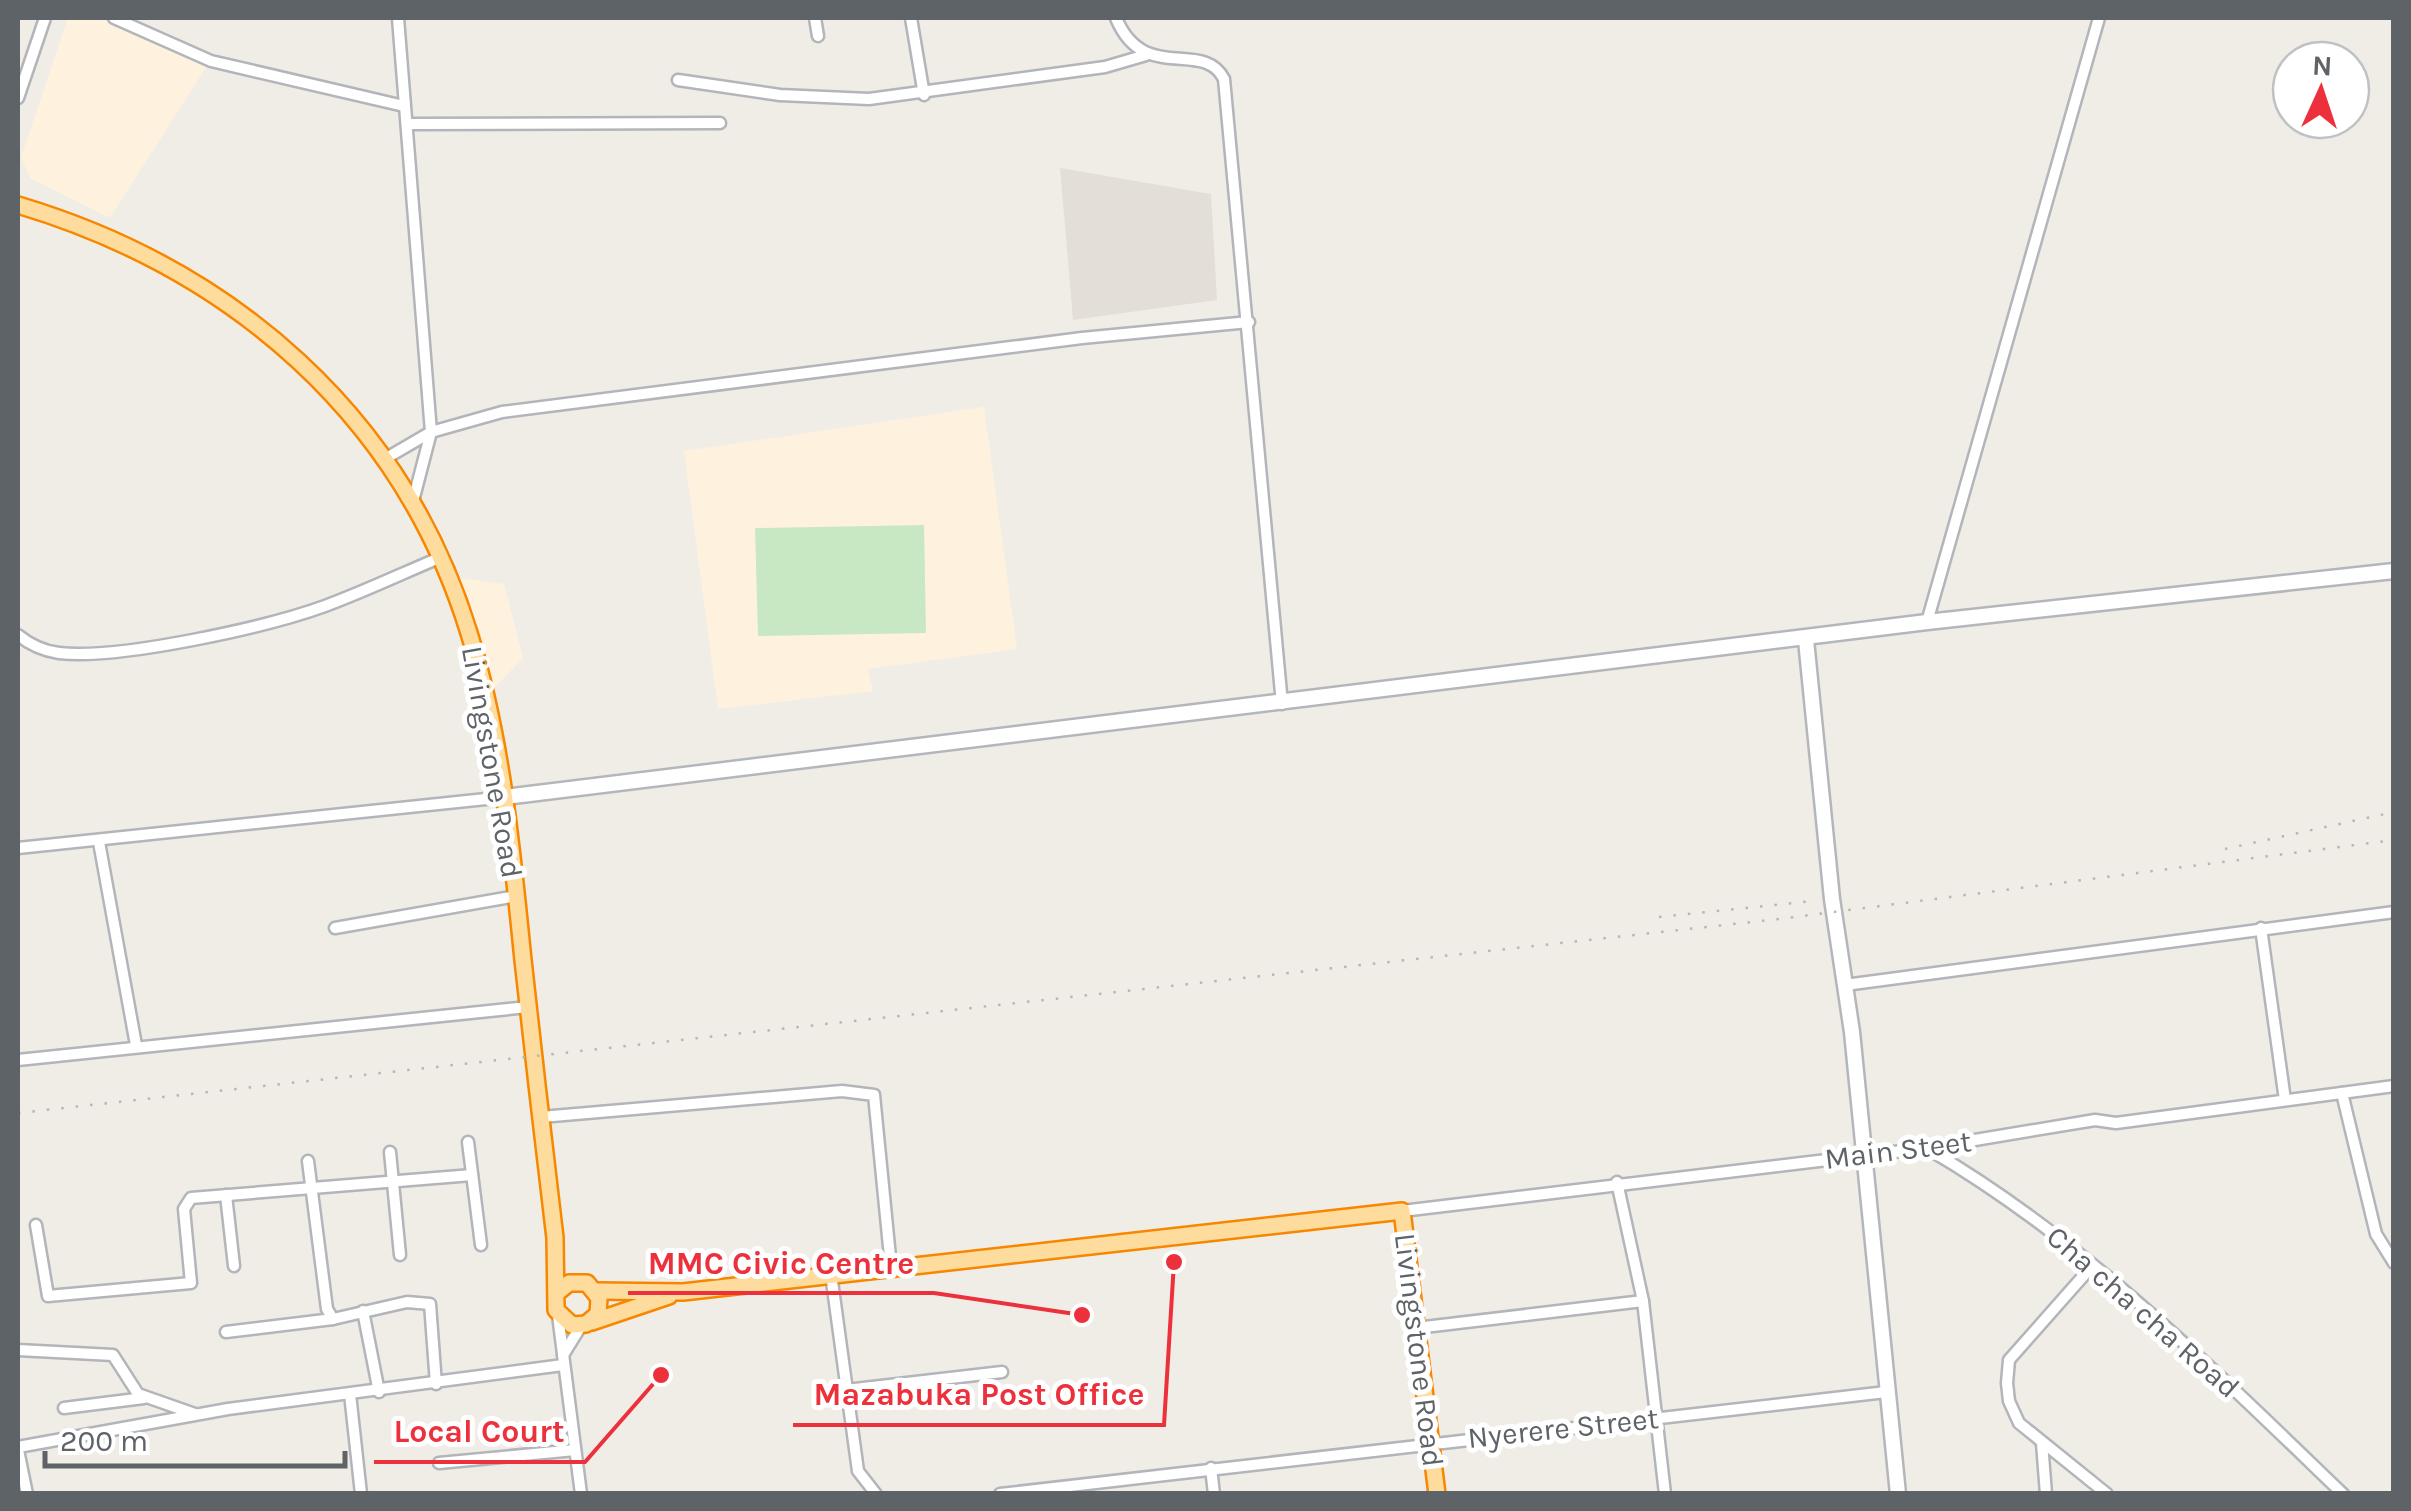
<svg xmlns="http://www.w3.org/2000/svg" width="2411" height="1511" viewBox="0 0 2411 1511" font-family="Karla,sans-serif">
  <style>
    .commercial { fill: #fef2de }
    .education { fill: #e3ded8 }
    .green { fill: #c8e8c3 }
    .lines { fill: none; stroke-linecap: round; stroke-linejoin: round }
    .minor-casing { stroke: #b2b5b9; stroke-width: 15 }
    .secondary-casing { stroke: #b3b7bb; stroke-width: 19 }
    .trunk-casing { stroke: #f78700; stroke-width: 20 }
    .minor { stroke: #fff; stroke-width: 10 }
    .secondary { stroke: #fff; stroke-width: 14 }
    .trunk { stroke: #fedc9e; stroke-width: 15 }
    .rail { stroke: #b5b6b7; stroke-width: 2.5; stroke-dasharray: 2.5 12; stroke-linecap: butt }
    .labels { text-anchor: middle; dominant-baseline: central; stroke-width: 10; stroke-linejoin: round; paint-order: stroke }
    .street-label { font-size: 30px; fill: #5e6367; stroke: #fff }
    .leader { fill: none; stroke: #ec313d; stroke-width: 4 }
    .callout-dot { fill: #ec313d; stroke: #fff; stroke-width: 4 }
    .callout-label { font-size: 32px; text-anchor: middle; font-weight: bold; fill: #ec313d; stroke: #fff; stroke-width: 10; stroke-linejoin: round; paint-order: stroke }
  </style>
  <rect width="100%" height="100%" fill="#f0ede7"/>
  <!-- commercial -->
  <g class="commercial">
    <path d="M68 18H99L210 61 110 218 30 178 21 157Z"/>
    <path d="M984 407 1017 649 868 669 873 691 718 709 684 451Z"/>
    <path d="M458 578 504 584 523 658 494 688Z"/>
  </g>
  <!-- education -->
  <path class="education" d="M1060 168 1211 194 1217 300 1073 320Z"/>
  <!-- green -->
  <path class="green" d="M924 525 926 633 758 636 755 528Z"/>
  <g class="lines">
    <!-- minor casing -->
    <g class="minor-casing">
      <g id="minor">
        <path d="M114 18 211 61 404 106"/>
        <path d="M398 18 431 432 412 505"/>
        <path d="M815 18 818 36"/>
        <path d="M911 18 924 95"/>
        <path d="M1116 18C1144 85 1203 38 1224 79L1282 704"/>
        <path d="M678 80 780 95 869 99 1105 67 1146 55"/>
        <path d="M18 98 45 18"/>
        <path d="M408 124 720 123"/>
        <path d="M383 460 431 432 502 412 1082 338 1249 322"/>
        <path d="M1927 622 2099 18"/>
        <path d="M18 635C29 644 44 651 59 653 119 660 267 627 325 606 363 592 401 574 439 558"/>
        <path d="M99 842 136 1045"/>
        <path d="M18 848 505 797"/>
        <path d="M335 928 516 896"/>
        <path d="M2261 928 2285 1100"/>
        <path d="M1845 985 2394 912"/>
        <path d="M18 1060 528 1007"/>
        <path d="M2342 1093 2376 1234 2394 1263"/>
        <path d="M541 1117 842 1091 874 1095 891 1267"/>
        <path d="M468 1142 481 1245"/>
        <path d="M1928 1149C2084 1240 2214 1370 2343 1494"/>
        <path d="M390 1152 400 1255"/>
        <path d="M308 1161 327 1309 333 1319 407 1302 430 1304 436 1384"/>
        <path d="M1617 1182 1643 1301"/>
        <path d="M226 1195 234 1266"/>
        <path d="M1402 1211 1927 1148 2095 1120 2116 1123 2394 1086"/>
        <path d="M36 1225 48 1296 191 1283 184 1209 191 1198 472 1175"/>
        <path d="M2093 1265 2009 1360 2007 1383 2009 1401 2019 1423 2107 1494"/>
        <path d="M831 1274 858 1471 876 1494"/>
        <path d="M363 1311 379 1392"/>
        <path d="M558 1315 581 1494"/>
        <path d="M1416 1328 1643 1301 1665 1494"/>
        <path d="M226 1332 333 1319"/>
        <path d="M18 1350 113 1355 138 1394 195 1414"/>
        <path d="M563 1355 581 1326"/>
        <path d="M846 1390 1002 1372"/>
        <path d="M350 1394 361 1494"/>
        <path d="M64 1408 144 1398"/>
        <path d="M2042 1443 2046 1494"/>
        <path d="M18 1447 228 1409 563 1365"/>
        <path d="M18 1450 27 1494"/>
        <path d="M439 1463 575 1450"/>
        <path d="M1211 1468 1214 1494"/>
        <path d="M1000 1494 1886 1392"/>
      </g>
    </g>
    <!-- secondary casing -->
    <g class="secondary-casing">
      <g id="secondary">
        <path d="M1806 640 1832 899 1852 1032 1898 1494"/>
        <path d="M505 797 1927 622 2394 571"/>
      </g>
    </g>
    <!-- trunk casing -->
    <g class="trunk-casing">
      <g id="trunk">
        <path d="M18 205C232 269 402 415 469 633 502 739 512 851 523 960 533 1053 544 1145 555 1238L556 1310 572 1325 586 1324 598 1314 599 1298 587 1283H569L558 1292"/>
        <path d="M596 1291 683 1292 1402 1211 1437 1494"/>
        <path d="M592 1322 669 1296"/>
      </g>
    </g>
    <!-- minor -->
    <use href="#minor" class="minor"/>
    <!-- secondary -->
    <use href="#secondary" class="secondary"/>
    <!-- trunk -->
    <use href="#trunk" class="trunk"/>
    <!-- rail -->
    <g class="rail">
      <path d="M2225 849 2394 812"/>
      <path d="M1659 917 1813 901"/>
      <path d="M18 1113 1779 919 2394 840"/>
    </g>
  </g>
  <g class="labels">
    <!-- street labels -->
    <g class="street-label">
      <text transform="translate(492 762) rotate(80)">Livingstone Road</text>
      <text transform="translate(1898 1150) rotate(-7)">Main Steet</text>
      <text transform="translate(2143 1312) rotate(41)">Cha cha cha Road</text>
      <text transform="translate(1419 1350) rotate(83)">Livingstone Road</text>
      <text transform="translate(1563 1428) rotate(-6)">Nyerere Street</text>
    </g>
  </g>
  <!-- callouts -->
  <path class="leader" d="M1082 1315L934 1293H628M1174 1262L1164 1425H793M661 1375L585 1462H374"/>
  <g class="callout-dot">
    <circle cx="1082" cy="1315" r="10"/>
    <circle cx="1174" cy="1262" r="10"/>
    <circle cx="661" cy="1375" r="10"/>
  </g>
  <g class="callout-label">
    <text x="781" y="1274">MMC Civic Centre</text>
    <text x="979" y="1405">Mazabuka Post Office</text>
    <text x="479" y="1442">Local Court</text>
  </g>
  <!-- border -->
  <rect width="2411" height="1511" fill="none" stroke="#5e6367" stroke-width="40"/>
  <!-- north arrow -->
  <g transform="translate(2321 90) rotate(3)"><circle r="48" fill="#ffffff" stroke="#bfc1c2" stroke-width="2.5"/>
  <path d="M0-8L18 38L0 25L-18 38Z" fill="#ec313d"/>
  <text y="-15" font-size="28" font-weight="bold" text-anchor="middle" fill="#5e6367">N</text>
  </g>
  <!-- scale -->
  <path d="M45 1451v15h300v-15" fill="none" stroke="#5e6367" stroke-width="5"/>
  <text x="60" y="1451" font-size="30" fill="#5e6367" stroke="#ffffff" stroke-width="8" paint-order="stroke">200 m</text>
</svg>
